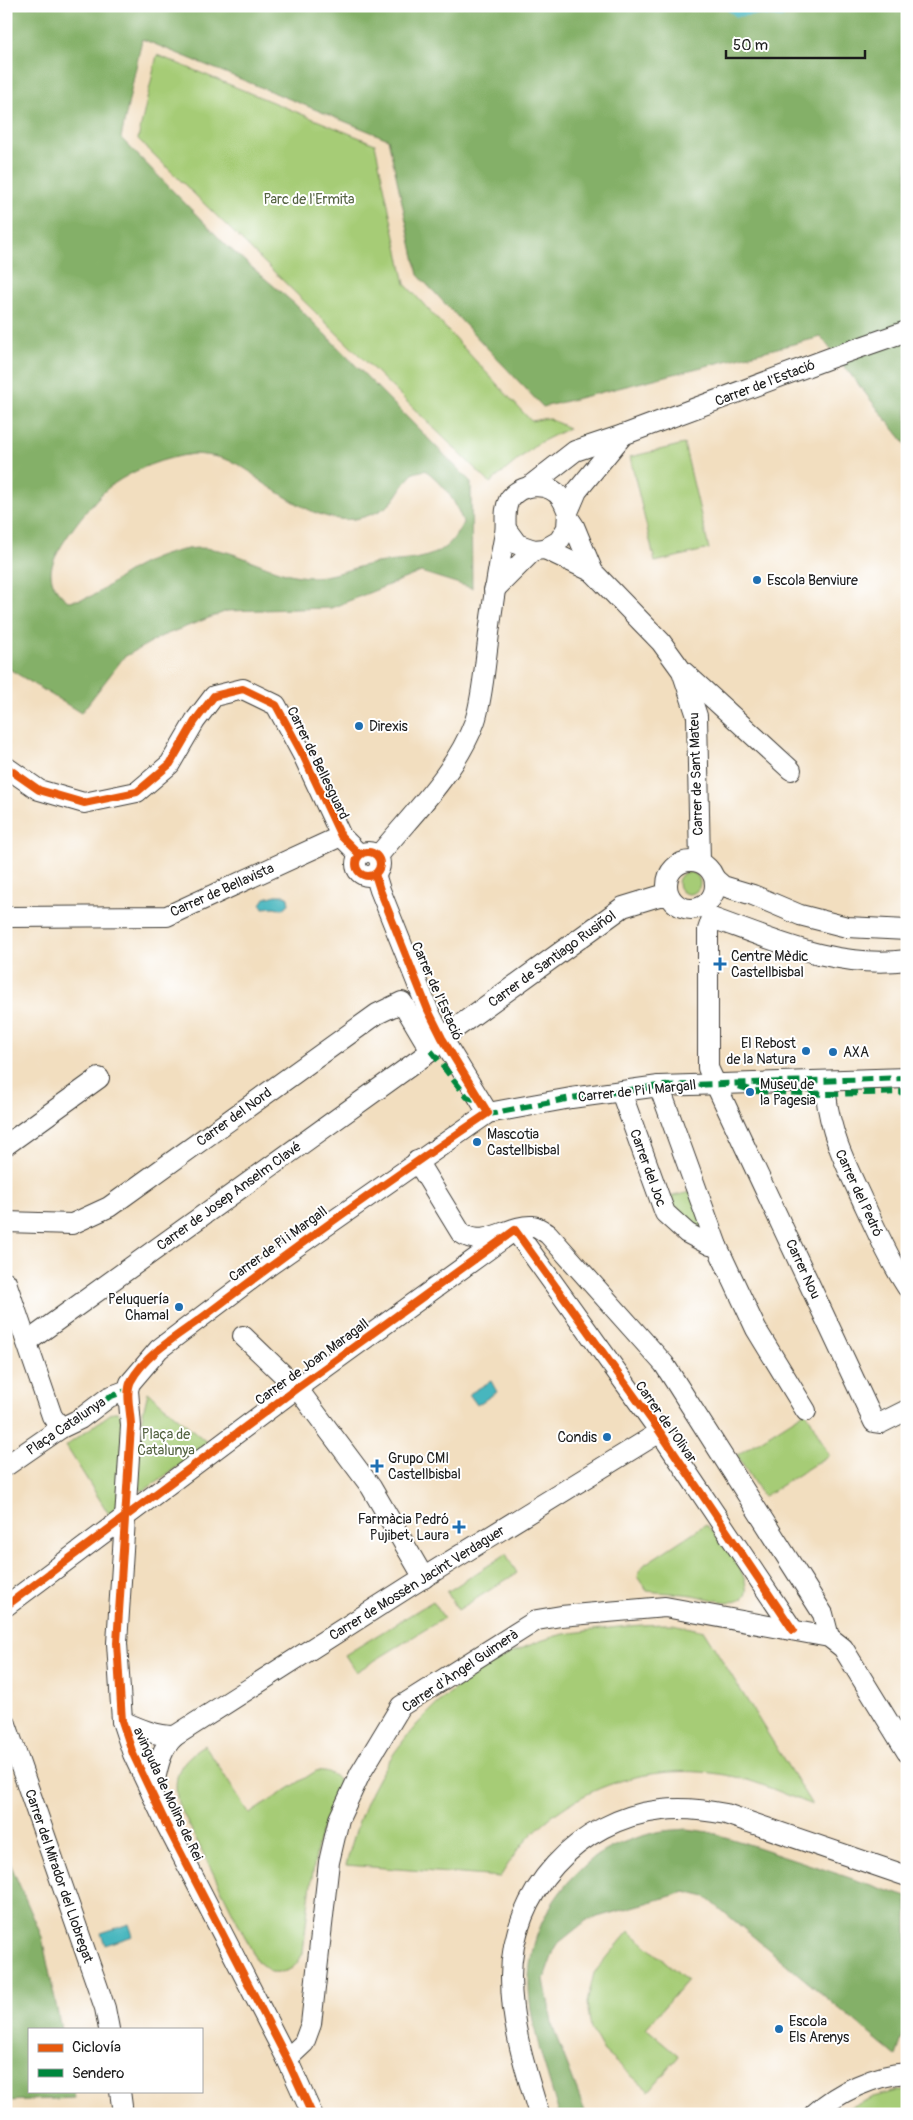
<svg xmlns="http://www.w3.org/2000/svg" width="913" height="2120" viewBox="0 0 913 2120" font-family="Pangolin,sans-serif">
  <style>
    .green { fill: #a6cc76; stroke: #617449 }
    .forest { fill: #84b067; stroke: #506642; fill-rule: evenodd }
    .water { fill: #47b6be; stroke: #32696d }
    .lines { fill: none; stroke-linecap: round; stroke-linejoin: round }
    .stream { stroke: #47b6be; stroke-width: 5.5 }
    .minor-casing { stroke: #3c3934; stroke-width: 22 }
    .minor { stroke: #fff; stroke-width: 20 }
    .quiet { stroke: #00873e; stroke-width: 6; stroke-dasharray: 12 6; stroke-linecap: butt }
    .cycleway-casing { stroke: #fff; stroke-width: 11 }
    .cycleway { stroke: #e8590c; stroke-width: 8 }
    .poi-dot { fill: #1f6fb2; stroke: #fff; stroke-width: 2 }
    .labels { text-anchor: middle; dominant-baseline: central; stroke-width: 4; stroke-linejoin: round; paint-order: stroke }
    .park-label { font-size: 14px; fill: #536240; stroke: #fff }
    .street-label { font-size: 14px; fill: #1c1c1c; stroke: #fff }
    .poi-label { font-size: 14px; fill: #1c1c1c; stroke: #fff; text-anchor: start }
  </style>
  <rect width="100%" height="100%" fill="#fff"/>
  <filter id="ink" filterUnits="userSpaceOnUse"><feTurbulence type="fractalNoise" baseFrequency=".02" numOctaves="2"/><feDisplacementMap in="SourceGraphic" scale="10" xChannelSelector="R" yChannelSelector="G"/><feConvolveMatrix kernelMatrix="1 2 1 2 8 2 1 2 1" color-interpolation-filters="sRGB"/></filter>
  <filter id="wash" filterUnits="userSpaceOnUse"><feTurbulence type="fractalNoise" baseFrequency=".0096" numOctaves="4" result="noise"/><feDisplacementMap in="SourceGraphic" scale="20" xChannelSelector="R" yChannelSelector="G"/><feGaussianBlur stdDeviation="1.12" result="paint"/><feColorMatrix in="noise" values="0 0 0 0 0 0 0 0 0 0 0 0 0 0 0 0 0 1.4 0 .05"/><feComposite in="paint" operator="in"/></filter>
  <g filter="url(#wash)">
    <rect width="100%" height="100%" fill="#f2debf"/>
    <!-- green -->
    <g class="green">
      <path d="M157 55 375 144 405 284 531 421 547 418 569 428 537 444 490 483 138 139Z"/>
      <path d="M684 444 709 549 655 562 630 457Z"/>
      <circle cx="689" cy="883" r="11"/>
      <path d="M691 1192 711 1241 689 1231 664 1198Z"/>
      <path d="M148 1392 209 1444 145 1490H141L138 1486 137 1482 141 1422Z"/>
      <path d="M806 1411 829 1455 763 1497 737 1455Z"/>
      <path d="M113 1412H118L124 1419 117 1508 110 1516 66 1446Z"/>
      <path d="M706 1524C717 1539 738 1560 744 1578 757 1616 710 1598 693 1595 677 1593 662 1593 647 1591L638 1578 639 1571 645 1564Z"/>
      <path d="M506 1554 517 1573 458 1610 447 1592Z"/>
      <path d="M433 1601 444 1618 356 1672 345 1655Z"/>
      <path d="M673 1624 704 1631 812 1805C788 1796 764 1784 740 1778 660 1759 576 1782 522 1845 514 1855 507 1866 500 1877L346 1865C353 1839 360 1814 372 1790 409 1717 477 1659 556 1636 565 1633 576 1633 586 1631 615 1627 643 1624 673 1624Z"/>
      <path d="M205 1745 249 1814 316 1771C327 1769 341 1776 339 1789 336 1805 324 1820 320 1836 311 1874 307 1914 303 1953 295 1969 289 1973 271 1972L257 1961 178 1803C172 1774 180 1761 205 1745Z"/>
      <path d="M629 1931 687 1980 646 2028 679 2056 649 2091 604 2052 591 2029 587 2003 594 1973Z"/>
      <path d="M901 2090H907V2114H836L873 2097Z"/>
    </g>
    <!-- forest -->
    <g class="forest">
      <path d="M6 6H907V446L821 337 543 407 418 275 388 139 142 39 121 138 227 246 296 305 471 482 472 588 421 572 331 608 227 611 162 636 124 657 81 713 6 667ZM193 454C211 455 229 458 244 468 252 472 258 480 265 484 293 501 326 526 360 518 371 515 382 511 391 503 399 495 405 480 414 473 417 472 422 471 425 470 444 484 456 501 463 523 457 534 451 545 439 551 419 562 397 560 376 563 345 568 327 582 294 575 258 568 227 543 188 549 166 553 145 561 125 574 103 588 97 599 68 601 59 594 51 585 51 572 51 552 95 497 112 485 137 468 163 458 193 454Z"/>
      <path d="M687 1829 709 1832 745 1843 907 1897V2024L896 2056 706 1897 685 1892 587 1920 556 1945 544 1979 553 2028 586 2114H559C548 2075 529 2024 529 1985 528 1934 554 1891 591 1860 606 1847 634 1838 653 1833 664 1830 676 1830 687 1829Z"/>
      <path d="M6 1854 42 1937 61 2029H29V2091H74L75 2098 6 2101Z"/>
    </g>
    <!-- water -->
    <g class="water">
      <path d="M276 895H285L288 898 289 904 283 909 274 907 263 908 261 904 265 898Z"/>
      <path d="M491 1381 497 1392 477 1405 469 1394Z"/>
      <path d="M129 1924 133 1936 105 1945 101 1933Z"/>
    </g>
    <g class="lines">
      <!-- stream -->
      <path class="stream" d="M726 6 737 14 757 12 781 15 790 6"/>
    </g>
  </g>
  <g filter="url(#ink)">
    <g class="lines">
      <!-- minor casing -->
      <g class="minor-casing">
        <g id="minor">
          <path d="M530 486 575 451 623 435 830 358 907 331"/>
          <path d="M568 517 574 526 593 572 661 642 682 671 697 716 700 862"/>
          <path d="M506 529 517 544 534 550 545 549 559 541 567 528 568 512 577 491 623 435"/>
          <path d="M545 549 593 572"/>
          <path d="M494 590 534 550"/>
          <path d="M684 672 791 770"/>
          <path d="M6 767 39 790 84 803 137 792 170 764 195 721 214 696 243 689 276 705 303 755 341 836 360 855"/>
          <circle cx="368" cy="864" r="12"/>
          <path d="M378 856C412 814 456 773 475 721 482 701 485 664 488 642 492 606 498 570 505 533 507 522 503 512 509 500 520 483 549 481 561 498 564 502 566 508 568 512"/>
          <circle cx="691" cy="885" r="24"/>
          <path d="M375 874 380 890 428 1010 442 1038 488 1113"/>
          <path d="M715 879 723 886 753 895 800 915 847 927 907 930"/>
          <path d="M6 917 167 916 341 836"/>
          <path d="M712 918 708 930V1068L874 1422 881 1423 907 1410"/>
          <path d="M712 918C776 941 837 969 907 960"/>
          <path d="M442 1038 623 907 659 896H669"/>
          <path d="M659 1086 717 1246 756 1329 806 1411"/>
          <path d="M621 1092 665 1213 687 1233 710 1245 717 1246"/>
          <path d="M826 1094C830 1135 848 1169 865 1206 878 1234 890 1261 907 1287"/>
          <path d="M6 1145 99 1078"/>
          <path d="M417 1161 461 1233C485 1250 508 1224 533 1226 539 1227 543 1231 548 1234L664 1364 823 1614 829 1637"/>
          <path d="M6 1222 72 1224 109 1207 377 1014 402 1002 431 1051 27 1342"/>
          <path d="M6 1282 52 1416 61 1428"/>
          <path d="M243 1336 297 1388 371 1487 424 1578"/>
          <path d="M6 1466 61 1428 80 1419 109 1397 128 1390"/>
          <path d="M6 1606 297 1388 515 1230 660 1432 793 1630"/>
          <path d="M122 1721C140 1729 156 1736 175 1736"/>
          <path d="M6 1724 105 2008 109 2029"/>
          <path d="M152 1794C157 1773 158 1751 175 1736L410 1586 660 1432"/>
          <path d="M287 2059 304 2043 311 2024 329 1862 339 1819 360 1774 401 1706 537 1620 561 1616 665 1607 829 1637 843 1648 907 1752"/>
          <path d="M120 2091 123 2114"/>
          <path d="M312 2114 287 2059 166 1824 133 1754 122 1721 117 1643 131 1426 128 1390 130 1383 159 1349 270 1265 488 1113 571 1098 659 1086 907 1078"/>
          <path d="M539 2114C525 2069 511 2024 511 1977 511 1892 578 1819 662 1810 684 1807 705 1810 726 1814L907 1876"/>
          <path d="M814 2114C838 2092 874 2075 907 2073"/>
        </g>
      </g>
      <!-- minor -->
      <use href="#minor" class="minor"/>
      <!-- quiet -->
      <g class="quiet">
        <path d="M431 1051 467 1097 480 1101"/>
        <path d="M738 1086 754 1091 826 1094 907 1092"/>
        <path d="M485 1115 571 1098 659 1086 907 1078"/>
        <path d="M61 1428 80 1419 109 1397 128 1390"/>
      </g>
      <!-- cycleway casing -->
      <g class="cycleway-casing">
        <g id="cycleway">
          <path d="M6 767 39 790 84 803 137 792 170 764 195 721 214 696 243 689 276 705 303 755 341 836 360 855"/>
          <circle cx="368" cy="864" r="12"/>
          <path d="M6 1606 297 1388 515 1230 660 1432 793 1630"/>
          <path d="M312 2114 287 2059 166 1824 133 1754 122 1721 117 1643 131 1426C131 1413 125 1393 131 1381 146 1353 182 1333 207 1314 299 1244 392 1178 488 1113L442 1038 428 1010 380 890 375 874"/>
        </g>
      </g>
      <!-- cycleway -->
      <use href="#cycleway" class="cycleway"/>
    </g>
  </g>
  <!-- markers -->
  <g class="poi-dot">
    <circle cx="757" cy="580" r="5"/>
    <circle cx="359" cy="726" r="5"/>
    <path d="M717.5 956.5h5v5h5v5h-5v5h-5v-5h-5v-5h5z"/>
    <circle cx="806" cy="1051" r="5"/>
    <circle cx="833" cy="1052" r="5"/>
    <circle cx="750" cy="1092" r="5"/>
    <circle cx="477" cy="1142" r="5"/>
    <circle cx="179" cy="1307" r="5"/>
    <circle cx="607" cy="1437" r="5"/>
    <path d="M374.5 1458.5h5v5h5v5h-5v5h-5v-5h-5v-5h5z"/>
    <path d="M456.5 1519.5h5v5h5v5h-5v5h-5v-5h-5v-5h5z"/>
    <circle cx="779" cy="2029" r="5"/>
  </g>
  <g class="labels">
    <!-- park labels -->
    <g class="park-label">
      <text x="309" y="199">Parc de l'Ermita</text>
      <text x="166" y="1434">Plaça de<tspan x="166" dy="16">Catalunya</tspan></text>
    </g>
    <!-- street labels -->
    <g class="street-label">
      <text transform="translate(765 383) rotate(-21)">Carrer de l'Estació</text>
      <text transform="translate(318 763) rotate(64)">Carrer de Bellesguard</text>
      <text transform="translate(696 774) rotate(-92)">Carrer de Sant Mateu</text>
      <text transform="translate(222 890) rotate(-24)">Carrer de Bellavista</text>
      <text transform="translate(552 959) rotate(-36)">Carrer de Santiago Rusiñol</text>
      <text transform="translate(437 991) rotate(66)">Carrer de l'Estació</text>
      <text transform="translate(637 1091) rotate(-6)">Carrer de Pi I Margall</text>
      <text transform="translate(234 1117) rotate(-36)">Carrer del Nord</text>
      <text transform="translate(648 1168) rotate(70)">Carrer del Joc</text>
      <text transform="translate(859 1193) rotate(65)">Carrer del Pedró</text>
      <text transform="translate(229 1196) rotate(-36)">Carrer de Josep Anselm Clavé</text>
      <text transform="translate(278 1244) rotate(-36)">Carrer de Pi i Margall</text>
      <text transform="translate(803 1269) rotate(65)">Carrer Nou</text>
      <text transform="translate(312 1362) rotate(-36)">Carrer de Joan Maragall</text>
      <text transform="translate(666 1422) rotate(55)">Carrer de l'Olivar</text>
      <text transform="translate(66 1426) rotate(-34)">Plaça Catalunya</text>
      <text transform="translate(417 1583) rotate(-32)">Carrer de Mossèn Jacint Verdaguer</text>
      <text transform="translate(460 1671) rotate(-34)">Carrer d'Àngel Guimerà</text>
      <text transform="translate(168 1794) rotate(65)">avinguda de Molins de Rei</text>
      <text transform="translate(59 1876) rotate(71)">Carrer del Mirador del Llobregat</text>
    </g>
    <!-- poi labels -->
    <g class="poi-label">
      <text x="767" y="580">Escola Benviure</text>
      <text x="369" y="726">Direxis</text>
      <text x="731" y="956">Centre Mèdic<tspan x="731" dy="16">Castellbisbal</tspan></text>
      <text x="796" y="1043" text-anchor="end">El Rebost<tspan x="796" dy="16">de la Natura</tspan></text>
      <text x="843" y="1052">AXA</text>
      <text x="760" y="1084">Museu de<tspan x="760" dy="16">la Pagesia</tspan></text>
      <text x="487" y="1134">Mascotia<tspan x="487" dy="16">Castellbisbal</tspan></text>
      <text x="169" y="1299" text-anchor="end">Peluquería<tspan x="169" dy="16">Chamal</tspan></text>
      <text x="597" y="1437" text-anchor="end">Condis</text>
      <text x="388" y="1458">Grupo CMI<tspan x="388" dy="16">Castellbisbal</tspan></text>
      <text x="449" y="1519" text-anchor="end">Farmàcia Pedró<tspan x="449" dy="16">Pujibet, Laura</tspan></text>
      <text x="789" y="2021">Escola<tspan x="789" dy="16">Els Arenys</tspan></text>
    </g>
  </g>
  <!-- margin -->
  <rect width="913" height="2120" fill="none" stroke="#fff" stroke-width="25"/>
  <!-- legend -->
  <rect x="28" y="2028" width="175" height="65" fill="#ffffff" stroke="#a4a4a4"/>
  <rect x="38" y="2044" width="25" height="8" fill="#e8590c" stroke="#a4a4a4"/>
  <text x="72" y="2052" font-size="15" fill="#1c1c1c">Ciclovía</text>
  <rect x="38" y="2069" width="25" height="8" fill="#00873e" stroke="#a4a4a4"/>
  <text x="72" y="2078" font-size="15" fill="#1c1c1c">Sendero</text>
  <!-- scale -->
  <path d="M726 50v8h139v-8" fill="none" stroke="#1c1c1c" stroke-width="2.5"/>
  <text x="733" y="50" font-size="15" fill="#1c1c1c" stroke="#ffffff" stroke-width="4" paint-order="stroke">50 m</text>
</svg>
